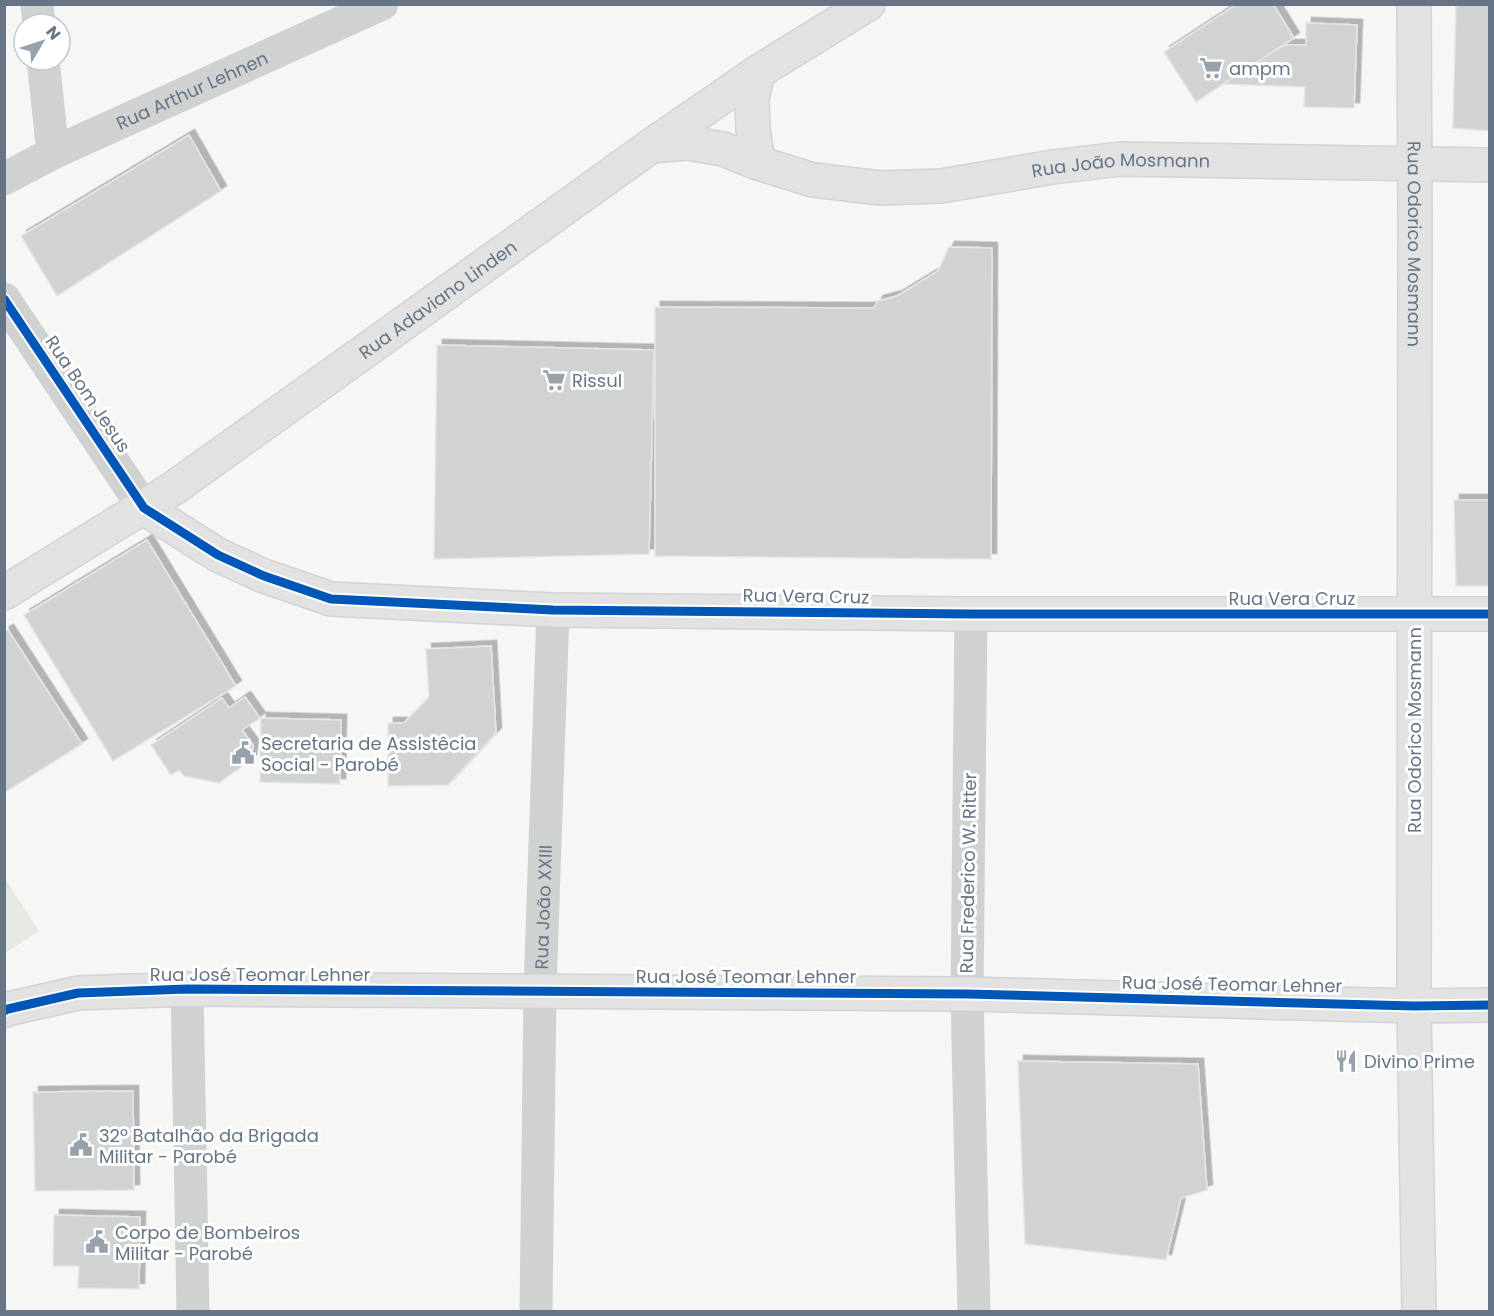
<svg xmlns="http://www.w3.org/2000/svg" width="1494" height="1316" viewBox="0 0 1494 1316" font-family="Poppins,sans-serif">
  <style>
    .green { fill: #e6e9e3 }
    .building { fill: #d1d2d2; stroke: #e5e5e4; stroke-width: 1.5; filter: url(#shadow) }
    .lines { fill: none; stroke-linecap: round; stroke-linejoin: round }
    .secondary-casing { stroke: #d1d3d4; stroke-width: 36 }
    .street { stroke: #d0d1d1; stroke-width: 33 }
    .secondary { stroke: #e2e2e3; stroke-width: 33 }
    .cycleway-casing { stroke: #fff; stroke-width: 13 }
    .cycleway { stroke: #0057b8; stroke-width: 9 }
    .labels { text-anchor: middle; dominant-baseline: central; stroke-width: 6; stroke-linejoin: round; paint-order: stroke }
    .poi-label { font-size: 18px; fill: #657586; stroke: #fff; text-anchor: start }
    .street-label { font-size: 18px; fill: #657586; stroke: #fff }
  </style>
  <defs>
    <filter id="shadow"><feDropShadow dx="5.5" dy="-5.5" stdDeviation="0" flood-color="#0004"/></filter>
  </defs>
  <rect width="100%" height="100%" fill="#f6f6f5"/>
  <!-- green -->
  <path class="green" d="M4 877 39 931 5 953H4Z"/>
  <!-- building -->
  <g class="building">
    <path d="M1237 4H1273L1294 38 1196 102 1164 52Z"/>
    <path d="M1456 4H1490V131L1453 128Z"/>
    <path d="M1306 23 1357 25 1354 108 1304 107 1305 87 1223 84 1284 45H1306Z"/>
    <path d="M189 135 221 191 57 296 21 236Z"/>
    <path d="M949 247 992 248 991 559 655 556V307L874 308 878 301 897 296 938 271Z"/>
    <path d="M437 345 654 350 649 554 434 559Z"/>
    <path d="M1454 500H1490V586H1456Z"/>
    <path d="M147 540 236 686 113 761 24 615Z"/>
    <path d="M8 630 82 744 4 793V632Z"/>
    <path d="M491 646 496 733 448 785 388 786V723H404L429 697 426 649Z"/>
    <path d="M245 697 260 718 242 730 253 745 251 760 219 783 184 776 179 770 171 775 151 745 222 698 229 708Z"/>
    <path d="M261 718 341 720 340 784 260 782Z"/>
    <path d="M1018 1061 1198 1064 1207 1190 1181 1198 1166 1260 1025 1244Z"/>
    <path d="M133 1091 134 1190 35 1191 33 1092Z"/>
    <path d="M54 1215 140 1217 139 1289 78 1288 79 1266H53Z"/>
  </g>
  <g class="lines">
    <!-- secondary casing -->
    <g class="secondary-casing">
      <g id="secondary">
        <path id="s3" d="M1414 4 1415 222 1414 1006 1419 1312"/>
        <path d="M758 72 752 99 753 129 758 163"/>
        <path id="s4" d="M651 146 687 143 723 149 758 163 813 180 881 188 941 186 1053 167 1120 159 1490 165"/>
        <path d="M144 508 218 555 264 576 331 599 553 610 971 614H1490"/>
        <path id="s5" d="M4 593 174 488 651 146 758 72 868 4"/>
        <path d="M4 1011 8 1009 78 993 187 989 967 994 1414 1006 1490 1005"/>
      </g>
    </g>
    <!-- street -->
    <g class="street">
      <path d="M37 4 39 24"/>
      <path d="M43 60 53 153"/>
      <path id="s1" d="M4 179 53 153 382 4"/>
      <path d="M4 299 144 508"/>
      <path d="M971 614 967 994 974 1312"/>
      <path d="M187 989 193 1312"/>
      <path id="s2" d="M536 1312 540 991 553 610"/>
    </g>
    <!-- secondary -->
    <use href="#secondary" class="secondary"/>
    <!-- cycleway casing -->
    <g class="cycleway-casing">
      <g id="cycleway">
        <path d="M4 299 144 508 218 555 264 576 331 599 553 610 971 614H1490"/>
        <path d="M4 1011 8 1009 78 993 187 989 967 994 1414 1006 1490 1005"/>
      </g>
    </g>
    <!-- cycleway -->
    <use href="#cycleway" class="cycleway"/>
  </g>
  <!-- icons -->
  <defs>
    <g id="supermarket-bare" transform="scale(1.8)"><path d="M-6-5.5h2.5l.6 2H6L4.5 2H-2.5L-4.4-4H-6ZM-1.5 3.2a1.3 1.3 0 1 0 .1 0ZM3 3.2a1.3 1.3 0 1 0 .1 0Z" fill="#98a2ad" stroke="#fff" stroke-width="2.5" paint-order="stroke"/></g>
    <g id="civic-bare" transform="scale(1.8)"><path d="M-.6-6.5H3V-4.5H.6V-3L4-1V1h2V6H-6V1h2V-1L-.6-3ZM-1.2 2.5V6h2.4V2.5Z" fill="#98a2ad" stroke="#fff" stroke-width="2.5" paint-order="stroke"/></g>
    <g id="restaurant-bare" transform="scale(1.8)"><path d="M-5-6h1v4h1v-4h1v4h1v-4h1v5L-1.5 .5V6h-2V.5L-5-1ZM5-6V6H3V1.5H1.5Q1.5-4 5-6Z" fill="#98a2ad" stroke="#fff" stroke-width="2.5" paint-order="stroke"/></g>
  </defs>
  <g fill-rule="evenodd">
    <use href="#supermarket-bare" x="1211" y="68"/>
    <use href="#supermarket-bare" x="554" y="380"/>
    <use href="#civic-bare" x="243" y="753"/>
    <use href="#restaurant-bare" x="1346" y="1061"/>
    <use href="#civic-bare" x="81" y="1145"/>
    <use href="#civic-bare" x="97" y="1242"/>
  </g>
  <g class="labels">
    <!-- poi labels -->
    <g class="poi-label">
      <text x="1229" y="68">ampm</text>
      <text x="572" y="380">Rissul</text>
      <text x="261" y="743">Secretaria de Assistêcia<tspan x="261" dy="21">Social - Parobé</tspan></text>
      <text x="1364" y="1061">Divino Prime</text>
      <text x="99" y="1135">32º Batalhão da Brigada<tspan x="99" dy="21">Militar - Parobé</tspan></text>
      <text x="115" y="1232">Corpo de Bombeiros<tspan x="115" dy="21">Militar - Parobé</tspan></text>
    </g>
    <!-- street labels -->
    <g class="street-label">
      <text stroke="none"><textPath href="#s1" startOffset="208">Rua Arthur Lehnen</textPath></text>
      <text stroke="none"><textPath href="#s4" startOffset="478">Rua João Mosmann</textPath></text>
      <text stroke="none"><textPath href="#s3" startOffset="240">Rua Odorico Mosmann</textPath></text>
      <text stroke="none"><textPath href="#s5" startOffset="524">Rua Adaviano Linden</textPath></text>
      <text transform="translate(88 394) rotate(56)">Rua Bom Jesus</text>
      <text transform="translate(806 596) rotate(1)">Rua Vera Cruz</text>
      <text x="1292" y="598">Rua Vera Cruz</text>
      <text transform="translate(1414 730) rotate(-90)">Rua Odorico Mosmann</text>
      <text transform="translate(968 873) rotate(-89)">Rua Frederico W. Ritter</text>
      <text stroke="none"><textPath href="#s2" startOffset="405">Rua João XXIII</textPath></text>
      <text x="260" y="974">Rua José Teomar Lehner</text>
      <text x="746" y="976">Rua José Teomar Lehner</text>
      <text transform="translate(1232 984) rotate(1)">Rua José Teomar Lehner</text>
    </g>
  </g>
  <!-- border -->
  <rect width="1494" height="1316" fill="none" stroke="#657586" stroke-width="12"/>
  <!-- north arrow -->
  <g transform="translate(42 42) rotate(51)"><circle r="28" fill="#ffffff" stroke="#c1c8cf" stroke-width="1.5"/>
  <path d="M0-4.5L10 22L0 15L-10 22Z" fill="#98a2ad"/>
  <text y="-9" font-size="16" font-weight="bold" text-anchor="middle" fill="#657586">N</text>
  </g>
</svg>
